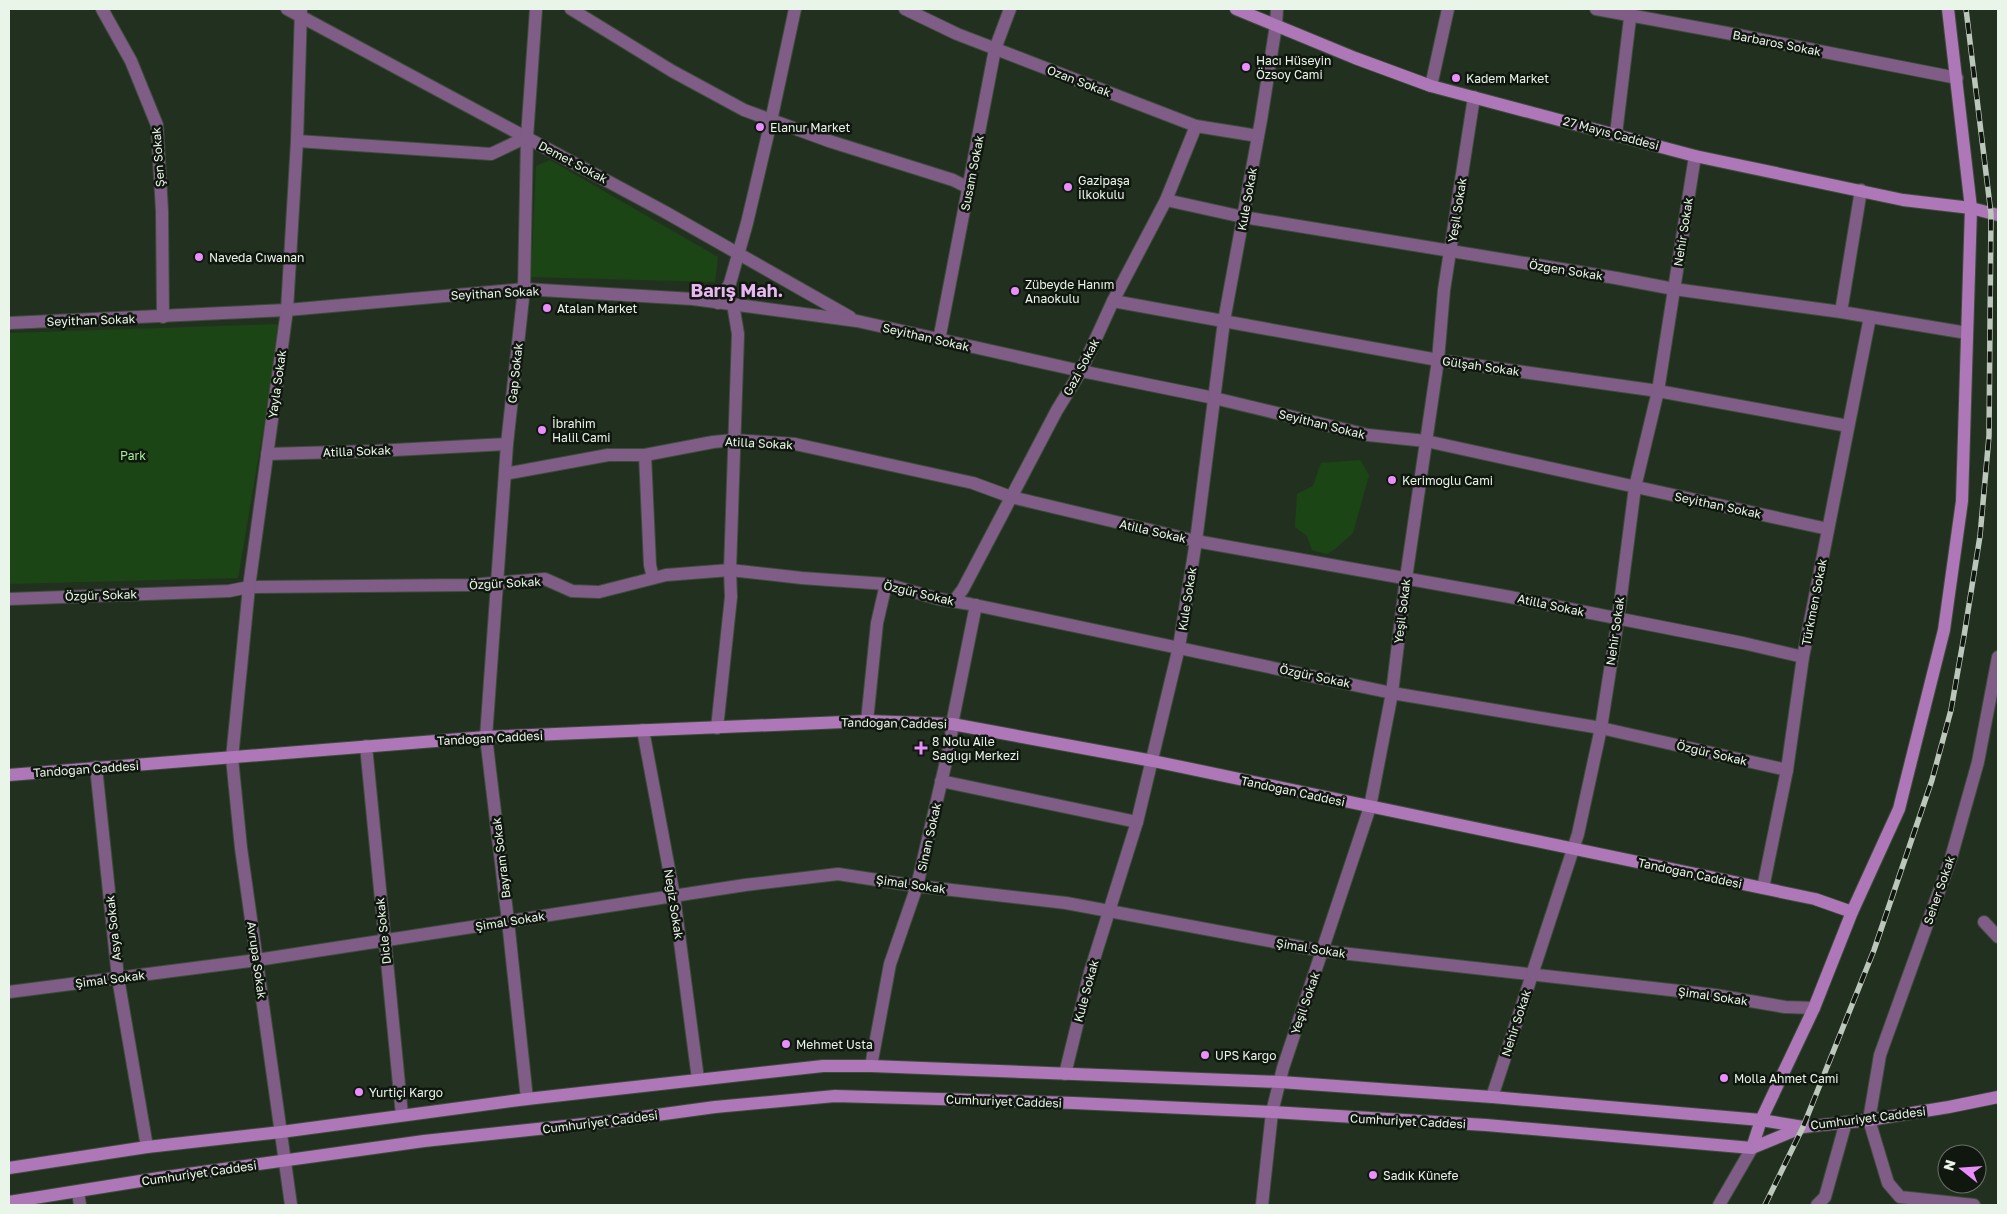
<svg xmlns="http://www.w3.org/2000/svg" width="2007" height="1214" viewBox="0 0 2007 1214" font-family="'Golos Text',sans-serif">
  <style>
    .green { fill: #1b4514 }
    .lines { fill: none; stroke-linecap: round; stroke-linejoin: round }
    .street-casing { stroke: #3e4c3b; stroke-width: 14 }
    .secondary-casing { stroke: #3e4c3b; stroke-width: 14 }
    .street { stroke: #7f5d86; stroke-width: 12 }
    .secondary { stroke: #ad77b8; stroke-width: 12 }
    .rail-casing { stroke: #bbc7ba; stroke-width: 5.5 }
    .rail { stroke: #10170f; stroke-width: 4; stroke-dasharray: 11; stroke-linecap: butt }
    .poi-dot { fill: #ea8dfd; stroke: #10170f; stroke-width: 2 }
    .labels { text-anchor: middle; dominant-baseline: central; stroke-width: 5; stroke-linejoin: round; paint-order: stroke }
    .street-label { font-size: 12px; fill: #eaf5e9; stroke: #10170f }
    .poi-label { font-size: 12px; fill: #eaf5e9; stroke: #10170f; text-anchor: start }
    .park-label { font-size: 12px; fill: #a3ec98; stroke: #10170f }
    .district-label { font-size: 18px; font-weight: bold; fill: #e9b6f4; stroke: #10170f }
  </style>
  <rect width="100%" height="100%" fill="#22311f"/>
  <!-- green -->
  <g class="green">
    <path d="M550 160 718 257 715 282 531 277 536 166Z"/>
    <path d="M281 324 238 578 9 584V333Z"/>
    <path d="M1360 460 1369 475 1353 533 1335 549 1327 554 1312 550 1307 536 1295 527 1297 494 1313 486 1321 463Z"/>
  </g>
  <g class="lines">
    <!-- street casing -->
    <g class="street-casing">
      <g id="street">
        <path d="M102 9 131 61 157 125 162 211 163 317"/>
        <path d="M287 9 665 212 850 317"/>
        <path d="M571 9 672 71 744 110 829 141 953 180 969 188"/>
        <path d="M905 9 957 34 1196 126 1258 136"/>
        <path d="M1596 9 1743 36 1957 78"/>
        <path d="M1431 86 1448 9"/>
        <path d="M1616 134 1631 10"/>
        <path d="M297 141 491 154 527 137"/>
        <path d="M1166 200 1243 217 1616 278 1674 289 1841 312 1967 333"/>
        <path d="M1113 301 1438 360 1658 391 1848 426"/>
        <path d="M718 303 730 283 747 223 771 121 795 9"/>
        <path d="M1841 312 1861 190"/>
        <path d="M9 323 287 310 524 289 693 299 857 321 1081 371 1214 398 1368 435 1426 441 1828 529"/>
        <path d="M939 340 995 49 1010 9"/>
        <path d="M267 454 375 451 507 444"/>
        <path d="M645 455 650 565 653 578"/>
        <path d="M505 474 608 455H645L713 442 734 440 795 444 973 483 1011 497 1196 541 1510 597 1743 643 1803 657"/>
        <path d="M9 599 229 591 249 587 468 585 545 579 572 591 599 592 666 575 730 570 802 578 886 584 939 599 970 604 1392 693 1601 728 1787 770"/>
        <path d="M954 601 963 589 1057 410 1081 371 1113 301 1166 200 1196 126"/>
        <path d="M867 721 877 623 886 584"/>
        <path d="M717 728 731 597 730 570 738 334 733 304"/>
        <path d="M643 730 674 896 698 1079"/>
        <path d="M366 746 402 1115"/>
        <path d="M96 767 118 978 147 1147"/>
        <path d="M941 781 1137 822"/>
        <path d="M1763 888 1787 770 1803 657 1870 317"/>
        <path d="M1984 922 1998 937"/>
        <path d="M9 992 257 960 745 885 838 874 917 886 1066 903 1323 951 1715 995 1785 1007 1814 1008"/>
        <path d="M871 1066 890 964 917 886 951 740 952 724 976 605"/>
        <path d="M1065 1074 1090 972 1137 822 1179 647 1196 541 1224 321 1261 120 1276 25 1277 9"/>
        <path d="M1492 1097 1578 834 1601 728 1618 619 1635 487 1658 391 1695 156"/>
        <path d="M527 1099 508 921 486 737 507 444 524 289 527 137 536 9"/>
        <path d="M78 1192 80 1205"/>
        <path d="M291 1205 241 848 232 758 249 587 287 310 297 141 301 9"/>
        <path d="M1262 1205 1272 1112 1283 1068 1370 807 1392 693 1406 578 1438 360 1444 290 1474 97"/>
        <path d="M1719 1205 1752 1148"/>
        <path d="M1817 1205 1825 1197 1846 1122"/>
        <path d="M1974 1205 1900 1197 1888 1183 1869 1120 1880 1055 1951 858 1978 762 1998 657"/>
      </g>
    </g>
    <!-- secondary casing -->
    <g class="secondary-casing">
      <g id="secondary">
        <path d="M1236 9 1355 58 1431 86 1695 156 1903 200 1971 208 1998 215"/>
        <path d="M9 775 486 737 867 721 952 724 1153 761 1815 899 1852 912"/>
        <path d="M1752 1148 1761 1120 1814 1008 1852 912 1899 809 1944 630 1962 501 1971 208 1948 9"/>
        <path d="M9 1168 147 1147 281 1132 527 1099 823 1066H871L1280 1082 1492 1097 1761 1120 1803 1127"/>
        <path d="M9 1202 159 1178 424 1141 613 1121 715 1107 835 1096 1074 1103 1272 1112 1486 1125 1752 1148 1803 1127 1869 1120 1949 1107 1998 1097"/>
      </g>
    </g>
    <!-- street -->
    <use href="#street" class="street"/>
    <!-- secondary -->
    <use href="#secondary" class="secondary"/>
    <!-- rail casing -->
    <g class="rail-casing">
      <path id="rail" d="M1765 1205 1803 1127 1874 950 1932 780 1951 710 1964 636 1980 536 1989 436 1991 214 1966 9"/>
    </g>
    <!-- rail -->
    <use href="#rail" class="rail"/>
  </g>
  <!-- markers -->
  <g class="poi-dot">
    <circle cx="1246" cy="67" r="5"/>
    <circle cx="1456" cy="78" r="5"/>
    <circle cx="760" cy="127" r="5"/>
    <circle cx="1068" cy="187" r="5"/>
    <circle cx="199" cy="257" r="5"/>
    <circle cx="1015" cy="291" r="5"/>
    <circle cx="547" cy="308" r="5"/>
    <circle cx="542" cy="430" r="5"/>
    <circle cx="1392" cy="480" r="5"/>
    <path d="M918.5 740.5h5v5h5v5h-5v5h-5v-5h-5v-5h5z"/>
    <circle cx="786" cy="1044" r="5"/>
    <circle cx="1205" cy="1055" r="5"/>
    <circle cx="1724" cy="1078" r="5"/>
    <circle cx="359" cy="1092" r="5"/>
    <circle cx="1373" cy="1175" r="5"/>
  </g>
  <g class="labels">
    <!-- street labels -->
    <g class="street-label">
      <text transform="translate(1777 43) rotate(11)">Barbaros Sokak</text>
      <text transform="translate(1079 81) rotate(21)">Ozan Sokak</text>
      <text transform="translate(1611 133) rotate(15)">27 Mayıs Caddesi</text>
      <text transform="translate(158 157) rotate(-94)">Şen Sokak</text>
      <text transform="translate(573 162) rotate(28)">Demet Sokak</text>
      <text transform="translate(972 173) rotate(-79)">Susam Sokak</text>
      <text transform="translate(1247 199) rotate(-80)">Kule Sokak</text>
      <text transform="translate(1457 210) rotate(-81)">Yeşil Sokak</text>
      <text transform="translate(1683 232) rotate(-81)">Nehir Sokak</text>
      <text transform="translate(1566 270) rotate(9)">Özgen Sokak</text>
      <text transform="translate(495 293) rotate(-3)">Seyithan Sokak</text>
      <text transform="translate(91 320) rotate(-2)">Seyithan Sokak</text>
      <text transform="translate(926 337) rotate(13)">Seyithan Sokak</text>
      <text transform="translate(1481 366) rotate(8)">Gülşah Sokak</text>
      <text transform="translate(1081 367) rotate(-62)">Gazi Sokak</text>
      <text transform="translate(515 373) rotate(-84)">Gap Sokak</text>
      <text transform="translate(277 384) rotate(-82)">Yayla Sokak</text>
      <text transform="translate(1322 424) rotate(14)">Seyithan Sokak</text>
      <text transform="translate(759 443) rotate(3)">Atilla Sokak</text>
      <text transform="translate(357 451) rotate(-2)">Atilla Sokak</text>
      <text transform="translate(1718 505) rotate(12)">Seyithan Sokak</text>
      <text transform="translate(1153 531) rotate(13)">Atilla Sokak</text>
      <text transform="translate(505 583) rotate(-3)">Özgür Sokak</text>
      <text transform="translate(919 593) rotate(13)">Özgür Sokak</text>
      <text transform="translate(101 595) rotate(-2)">Özgür Sokak</text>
      <text transform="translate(1187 599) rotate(-81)">Kule Sokak</text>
      <text transform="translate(1814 602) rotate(-79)">Türkmen Sokak</text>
      <text transform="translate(1551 605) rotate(12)">Atilla Sokak</text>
      <text transform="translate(1402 611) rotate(-83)">Yeşil Sokak</text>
      <text transform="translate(1615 631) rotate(-82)">Nehir Sokak</text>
      <text transform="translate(1315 676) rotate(12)">Özgür Sokak</text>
      <text transform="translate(894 723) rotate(1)">Tandoğan Caddesi</text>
      <text transform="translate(490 738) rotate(-3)">Tandoğan Caddesi</text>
      <text transform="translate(1712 753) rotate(13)">Özgür Sokak</text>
      <text transform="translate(86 769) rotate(-4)">Tandoğan Caddesi</text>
      <text transform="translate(1293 791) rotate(12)">Tandoğan Caddesi</text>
      <text transform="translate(929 837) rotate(-77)">Sinan Sokak</text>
      <text transform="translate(501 858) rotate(-97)">Bayram Sokak</text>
      <text transform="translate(1690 873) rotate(12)">Tandoğan Caddesi</text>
      <text transform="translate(911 884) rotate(8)">Şimal Sokak</text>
      <text transform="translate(1939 890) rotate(-71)">Seher Sokak</text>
      <text transform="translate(674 904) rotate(81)">Negiz Sokak</text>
      <text transform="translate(510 921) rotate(-9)">Şimal Sokak</text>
      <text transform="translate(113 928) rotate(-96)">Asya Sokak</text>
      <text transform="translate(383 931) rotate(-96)">Dicle Sokak</text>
      <text transform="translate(1311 948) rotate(9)">Şimal Sokak</text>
      <text transform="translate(257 960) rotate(82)">Avrupa Sokak</text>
      <text transform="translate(110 979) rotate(-7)">Şimal Sokak</text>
      <text transform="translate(1086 991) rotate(-75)">Kule Sokak</text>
      <text transform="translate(1713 996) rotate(8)">Şimal Sokak</text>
      <text transform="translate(1305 1003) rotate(-71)">Yeşil Sokak</text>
      <text transform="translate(1516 1023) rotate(-72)">Nehir Sokak</text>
      <text transform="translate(1004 1101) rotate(2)">Cumhuriyet Caddesi</text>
      <text transform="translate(1868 1118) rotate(-7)">Cumhuriyet Caddesi</text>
      <text transform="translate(1408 1121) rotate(3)">Cumhuriyet Caddesi</text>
      <text transform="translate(600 1122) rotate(-7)">Cumhuriyet Caddesi</text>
      <text transform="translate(199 1173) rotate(-8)">Cumhuriyet Caddesi</text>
    </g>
    <!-- poi labels -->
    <g class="poi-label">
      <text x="1256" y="60">Hacı Hüseyin<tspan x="1256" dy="14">Özsoy Cami</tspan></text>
      <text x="1466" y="78">Kadem Market</text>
      <text x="770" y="127">Elanur Market</text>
      <text x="1078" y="180">Gazipaşa<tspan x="1078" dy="14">İlkokulu</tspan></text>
      <text x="209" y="257">Naveda Cıwanan</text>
      <text x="1025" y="284">Zübeyde Hanım<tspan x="1025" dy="14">Anaokulu</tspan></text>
      <text x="557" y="308">Atalan Market</text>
      <text x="552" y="423">İbrahim<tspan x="552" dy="14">Halil Cami</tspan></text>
      <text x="1402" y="480">Kerimoğlu Cami</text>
      <text x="932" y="741">8 Nolu Aile<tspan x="932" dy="14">Sağlığı Merkezi</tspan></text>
      <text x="796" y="1044">Mehmet Usta</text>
      <text x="1215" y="1055">UPS Kargo</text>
      <text x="1734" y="1078">Molla Ahmet Cami</text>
      <text x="369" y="1092">Yurtiçi Kargo</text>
      <text x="1383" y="1175">Sadık Künefe</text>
    </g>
    <!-- park labels -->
    <g class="park-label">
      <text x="133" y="455">Park</text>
    </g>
    <!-- district labels -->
    <g class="district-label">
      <text x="737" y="290">Barış Mah.</text>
    </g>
  </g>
  <!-- border -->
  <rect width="2007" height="1214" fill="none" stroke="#eaf5e9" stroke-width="20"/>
  <!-- north arrow -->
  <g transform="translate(1962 1169) rotate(287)"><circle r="24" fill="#10170f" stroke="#677066"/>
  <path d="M0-4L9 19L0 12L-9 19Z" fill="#ea8dfd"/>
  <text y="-8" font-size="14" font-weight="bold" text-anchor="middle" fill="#eaf5e9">N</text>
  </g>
</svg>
